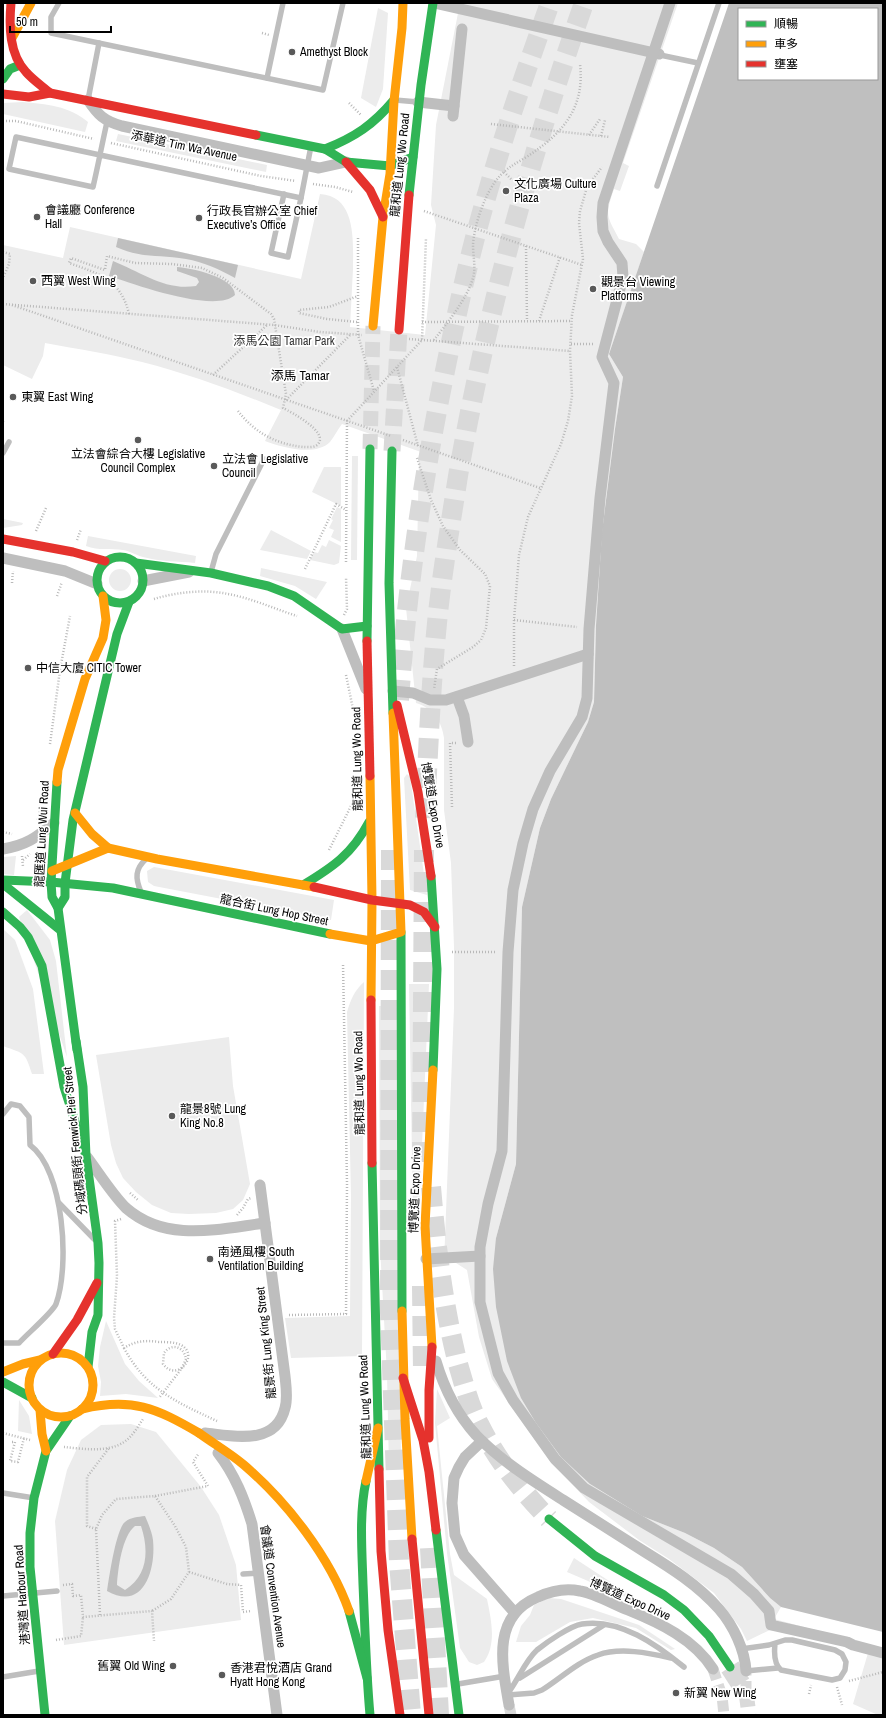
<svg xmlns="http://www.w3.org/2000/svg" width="886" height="1718" viewBox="0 0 886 1718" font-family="'Archivo Narrow','Noto Sans TC',sans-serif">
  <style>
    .green { fill: #ececec }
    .water { fill: #bfbfbf; fill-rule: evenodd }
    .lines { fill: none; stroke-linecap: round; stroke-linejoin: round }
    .street-tunnel { stroke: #d9d9d9; stroke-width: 11; stroke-dasharray: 11 5.5; stroke-linecap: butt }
    .secondary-tunnel { stroke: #d9d9d9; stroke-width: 15; stroke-dasharray: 15 8; stroke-linecap: butt }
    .primary-tunnel { stroke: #d9d9d9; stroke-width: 17; stroke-dasharray: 17 8; stroke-linecap: butt }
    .highway-tunnel { stroke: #d9d9d9; stroke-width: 20; stroke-dasharray: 20 10; stroke-linecap: butt }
    .path { stroke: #b9b9b9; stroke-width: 2.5; stroke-dasharray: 1 2; stroke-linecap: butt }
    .lane { stroke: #bebebe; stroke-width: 5.5 }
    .street { stroke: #bebebe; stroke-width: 11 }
    .fast { stroke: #30b455; stroke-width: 9 }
    .slow { stroke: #ff9f0a; stroke-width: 9 }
    .jam { stroke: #e5322d; stroke-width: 9 }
    .poi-dot { fill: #595959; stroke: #fff; stroke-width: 1.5 }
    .labels { text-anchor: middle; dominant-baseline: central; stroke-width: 3.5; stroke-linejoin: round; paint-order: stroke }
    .poi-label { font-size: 12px; fill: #000; stroke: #fff; text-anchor: start }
    .street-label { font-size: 12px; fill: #000; stroke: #fff }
    .park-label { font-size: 12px; fill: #333; stroke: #fff }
    .neighbourhood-label { font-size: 13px; fill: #000; stroke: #fff }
  </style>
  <rect width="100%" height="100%" fill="#fff"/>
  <!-- green -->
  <g class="green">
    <path d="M460 3H678L623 163 629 166 620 191 614 189C605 216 606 214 619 239L636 244 644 252 609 354 623 377 615 429 602 532 596 625 594 702 588 722 551 799 540 828 522 907 516 1164 496 1238 590 1484 642 1516 685 1533 714 1548 742 1567 770 1598 781 1607 774 1619 883 1648V1715H878L853 1704 868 1653 803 1635 770 1630 747 1641 741 1629 714 1593 669 1559 639 1540 589 1502 550 1461 492 1379 479 1337 467 1270 456 1263H444L454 1008V947L451 863 444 810V738C442 722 433 708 416 703L406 608 417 556 419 455 421 452 342 424C338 429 334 437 330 442 315 457 281 447 265 441L281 410C235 391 189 374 142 362 110 354 78 349 45 343L43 356 32 379 3 365V245L63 258 70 227 301 279 320 194C357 196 353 243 353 269 352 288 351 307 350 327L425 335 436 225 431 205 436 125Z"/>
    <path d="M378 8 388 13 383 89 376 107 361 98Z"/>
    <path d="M23 102C45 104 70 106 88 122L85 132 3 114V103Z"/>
    <path d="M118 134 267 165 266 172 116 141Z"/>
    <path d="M352 456H358L357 560H351Z"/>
    <path d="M324 467H341V506L312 492Z"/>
    <path d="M337 507 341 509V542L331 537 334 530 329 528 333 520 331 519Z"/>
    <path d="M3 519 23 523 22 525 3 528Z"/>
    <path d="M271 530 311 551 307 559 260 550Z"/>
    <path d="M88 536 196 556 195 563C178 561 160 562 143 557 136 555 130 551 123 550 110 548 99 551 86 546Z"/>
    <path d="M329 540 341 546 339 563 334 565 310 560 314 552 318 553 322 545 326 547Z"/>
    <path d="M261 568 327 582 316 599 295 586 260 576Z"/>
    <circle cx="120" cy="580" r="11"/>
    <path d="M407 774 410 777 427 895 410 890 404 778Z"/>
    <path d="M16 856 14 875 3 874V857Z"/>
    <path d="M154 867 334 900 331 920 154 886 148 882 147 871Z"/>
    <path d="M27 910 50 940 56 961 67 1057 19 917Z"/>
    <path d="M3 929 15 940 33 989 44 1074H32C25 1052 25 1054 3 1046Z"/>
    <path d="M364 982 362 1356 291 1358 285 1318 350 1316 351 1196 347 1012C351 999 354 991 364 982Z"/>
    <path d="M409 984H429L419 1214 413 1215Z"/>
    <path d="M379 1006H397L401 1468 389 1469 387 1374 380 1247Z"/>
    <path d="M229 1037 233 1086 250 1184 243 1200 233 1209 216 1213 189 1214 171 1213 152 1205 136 1192 123 1178 116 1163 111 1145 96 1055Z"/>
    <path d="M106 1321 125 1364 139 1381 158 1398 126 1394 100 1396 101 1382 98 1366 100 1347Z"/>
    <path d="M437 1389 450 1418 437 1426 450 1554 454 1575 487 1599C491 1619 497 1644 484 1662L477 1665 469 1662 460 1648 447 1553 435 1423Z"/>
    <path d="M19 1400 29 1416 32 1434 18 1431Z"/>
    <path d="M131 1424 156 1432 201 1487 219 1515 236 1565 241 1620 64 1645 55 1521 67 1470 81 1440 101 1425Z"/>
    <path d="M574 1558 632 1596 630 1599 567 1572Z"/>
    <path d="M549 1598 561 1599 639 1625 675 1649 671 1650 636 1628 593 1618 570 1622 536 1642H516L521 1626 530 1615 534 1605Z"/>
  </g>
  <!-- water -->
  <g class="water">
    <path d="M729 3H883V1632L781 1607 770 1598 742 1567 714 1548 685 1533 642 1516 590 1484 561 1457 536 1423 521 1398 507 1361 496 1307 493 1269 496 1238 516 1164 522 907 540 828 551 799 588 722 594 702 596 625 602 532 615 429 623 377 609 354ZM739 9H877V79H739Z"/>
    <path d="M118 238 238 265 235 278C219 269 203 262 186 259 159 254 143 259 116 247Z"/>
    <path d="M113 261C141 272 165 291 196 286L199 282 197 278 177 271V267C191 268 235 277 235 295 215 314 134 284 109 276Z"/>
    <path d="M145 1516C148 1523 152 1532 153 1540 156 1569 144 1612 107 1591 109 1578 116 1529 125 1522 131 1517 138 1517 145 1516ZM135 1526H141C149 1550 148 1576 125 1590L117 1585C118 1569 122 1536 135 1526Z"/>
  </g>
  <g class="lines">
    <!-- street-tunnel -->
    <g class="street-tunnel">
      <path d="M713 1669 722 1696 724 1715"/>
      <path d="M746 1692V1671"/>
      <path d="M509 1705 511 1715"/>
    </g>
    <!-- secondary-tunnel -->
    <g class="secondary-tunnel">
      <path d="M370 449 373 326"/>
      <path d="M746 1692 749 1715"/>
    </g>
    <!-- primary-tunnel -->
    <path class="primary-tunnel" d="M392 451 399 330"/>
    <!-- highway-tunnel -->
    <g class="highway-tunnel">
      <path d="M399 700C407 587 423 476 446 366 458 307 471 248 488 191 506 127 528 65 550 3"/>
      <path d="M425 818C428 750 431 681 438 613 443 567 451 521 458 476 486 315 530 157 584 3"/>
      <path d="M391 850 390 1312 399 1562 411 1715"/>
      <path d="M422 1162 424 850"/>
      <path d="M431 1187C436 1246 443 1305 458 1364 464 1384 469 1405 479 1424 497 1460 521 1490 549 1519"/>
      <path d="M422 1286 423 1372"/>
      <path d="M430 1548 439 1715"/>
      <path d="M730 1667 746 1692"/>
    </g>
    <!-- path -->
    <g class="path">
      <path d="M262 33 269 35"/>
      <path d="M349 103 361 115"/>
      <path d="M3 121H16L94 139"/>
      <path d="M491 124 610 137"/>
      <path d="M589 135 600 119"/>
      <path d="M601 136 605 120"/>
      <path d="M111 143 261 176 296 181"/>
      <path d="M504 172 512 180"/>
      <path d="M313 184 335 187 353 192"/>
      <path d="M424 211 582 265"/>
      <path d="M358 238V335L374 391"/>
      <path d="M526 246 527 321"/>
      <path d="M3 252 10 254 9 264 3 278"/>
      <path d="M3 304 274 325 320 332 362 335"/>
      <path d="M12 305 391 436"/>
      <path d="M129 314C121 280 100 274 69 263L71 258 105 270 107 256 135 263 172 264 202 268 223 278 271 314 274 319 286 394 283 408C291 412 329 432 318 444 315 448 308 447 303 447 276 444 255 433 238 411"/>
      <path d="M539 321 560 257"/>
      <path d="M357 322 327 319 299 313V310L329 307 358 296"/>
      <path d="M422 322 572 321"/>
      <path d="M409 339 570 351"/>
      <path d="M434 340C447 323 467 299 473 278 476 267 473 256 473 245 474 226 484 197 495 182 504 169 515 164 528 156 563 133 585 108 580 64"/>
      <path d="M571 344H593"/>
      <path d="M397 367 418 446"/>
      <path d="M213 375 267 325"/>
      <path d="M286 400 351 334"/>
      <path d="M3 421V424"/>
      <path d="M403 440 540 488"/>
      <path d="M417 458 431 500 443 526 460 550 485 574 490 586 486 628 481 640 473 647 437 669 434 689"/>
      <path d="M36 531 46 508"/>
      <path d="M77 540 81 529"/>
      <path d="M346 562 347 421 422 340 426 238"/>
      <path d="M305 569 336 504 346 510"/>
      <path d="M12 583 13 571"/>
      <path d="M57 596 62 582"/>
      <path d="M154 599C177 592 205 589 228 594 251 598 275 609 297 616"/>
      <path d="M344 615 347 609 346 577"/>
      <path d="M514 620 577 627"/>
      <path d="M514 666V620L519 555 528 517 561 444 568 421 572 396 570 351 572 315 583 259 579 223 580 211 587 187 602 167"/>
      <path d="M346 675 353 709"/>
      <path d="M50 744 60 670 70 616"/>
      <path d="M452 807 450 743H457"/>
      <path d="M37 820 39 819 40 810"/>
      <path d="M3 832 12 834"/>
      <path d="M329 850 352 804 355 786"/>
      <path d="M22 856 23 867"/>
      <path d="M23 860 30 854"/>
      <path d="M452 952H497"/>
      <path d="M130 1193 139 1201"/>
      <path d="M237 1215 243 1208 248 1199 251 1198"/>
      <path d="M121 1219 115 1221 117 1276 114 1318 115 1329 124 1348C135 1341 146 1340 159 1342 166 1342 175 1342 181 1345 200 1355 177 1383 163 1364L164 1353C171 1343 184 1346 186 1359L182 1368 159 1398"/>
      <path d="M289 1315 346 1314 347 1184 343 963"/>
      <path d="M124 1348C146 1389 176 1402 217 1421"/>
      <path d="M3 1433 30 1440"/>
      <path d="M12 1442H15L10 1461 18 1462 24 1438"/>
      <path d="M64 1447C85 1449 114 1454 130 1437 135 1432 139 1425 143 1419"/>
      <path d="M155 1496 208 1486 193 1462 199 1453"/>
      <path d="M96 1529 87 1526V1477L109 1448"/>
      <path d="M189 1572 227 1584 241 1585 243 1612 251 1611"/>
      <path d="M63 1585 72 1584 73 1596 81 1595 83 1617 152 1611 154 1641"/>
      <path d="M100 1615 96 1529 102 1515 116 1499 155 1496 175 1526 186 1547 189 1572 171 1599 152 1611"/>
      <path d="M56 1640 81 1636 83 1617"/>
      <path d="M849 1681 883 1672"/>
      <path d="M837 1687 842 1705"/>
      <path d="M809 1694 811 1685"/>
    </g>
    <!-- lane -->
    <g class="lane">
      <path d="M59 3 51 17V33L323 90 343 3"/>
      <path d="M660 55 698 63"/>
      <path d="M267 78 283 3"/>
      <path d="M88 100 99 43"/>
      <path d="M395 100 418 102"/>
      <path d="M107 122C102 144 98 166 93 187L9 169 16 137 301 198 311 146"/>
      <path d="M657 186 719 3"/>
      <path d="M284 194 271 253 288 257 301 198"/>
      <path d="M3 453 9 442"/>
      <path d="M211 572 216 554 264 459"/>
      <path d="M141 892C135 878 135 869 146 859"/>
      <path d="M3 1114 11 1104 20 1106 29 1117 30 1145C64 1170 70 1266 56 1304 53 1312 26 1335 19 1343H3"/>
      <path d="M59 1203 94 1239"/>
      <path d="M3 1493 34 1498"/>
      <path d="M243 1574 259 1573"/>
      <path d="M3 1596 57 1591"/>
      <path d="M741 1649 769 1645 785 1640H792L835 1650 842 1654 846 1662 845 1670 840 1678 832 1680 781 1670C774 1664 774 1653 775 1644"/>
      <path d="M746 1671 778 1668"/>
      <path d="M3 1677 39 1671"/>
      <path d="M520 1678 604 1625"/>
      <path d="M458 1684 505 1676"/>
      <path d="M508 1693C518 1680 525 1661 537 1650 547 1642 570 1626 582 1624 620 1618 657 1645 684 1667"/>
      <path d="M507 1695 534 1693 542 1690C560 1679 577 1662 598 1655 620 1647 649 1653 671 1658"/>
    </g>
    <!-- street -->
    <g class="street">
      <path d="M434 3 659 54"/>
      <path d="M670 3 603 203 602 217 603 231 608 242 622 263 623 277 602 357 614 383 600 498 589 629 587 698 582 717 550 771 533 809 523 843 513 890 508 952 502 1151 488 1204 480 1247V1302L498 1373 513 1400 555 1459 584 1488 731 1574 754 1594 769 1611 771 1625 847 1642 853 1645 883 1653"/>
      <path d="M88 100C98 115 104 121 122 126L319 168 346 162"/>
      <path d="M418 102 454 106"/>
      <path d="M453 116 462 29"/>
      <path d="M3 558 65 571 97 584"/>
      <path d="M143 581 189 572"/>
      <path d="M342 629 366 689"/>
      <path d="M393 691 413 693 430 700H446L588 654"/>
      <path d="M457 697 464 716 468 742"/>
      <path d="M3 849C26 845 36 838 54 823"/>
      <path d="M87 1157C99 1173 112 1194 126 1208 166 1243 218 1229 265 1223"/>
      <path d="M426 1259 480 1256"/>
      <path d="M436 1361C444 1388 457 1414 476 1435 501 1461 533 1481 563 1500 590 1517 617 1534 645 1552 671 1568 698 1585 719 1609 733 1625 745 1650 746 1671"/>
      <path d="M205 1433C234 1436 276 1446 285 1408 288 1398 286 1386 285 1376L260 1185"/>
      <path d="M482 1441 465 1457 459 1467 454 1478 452 1503 455 1535 464 1555 515 1613"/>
      <path d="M218 1453C235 1475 244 1498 252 1524L277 1715"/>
      <path d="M509 1705C502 1665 491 1616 538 1597 551 1591 566 1588 580 1591 594 1593 613 1604 628 1610 660 1623 694 1639 713 1669"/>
    </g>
    <!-- fast -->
    <g class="fast">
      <path d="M3 79 10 69 20 65"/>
      <path d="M256 135 325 149 346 162 390 166"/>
      <path d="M325 149C355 137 373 125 394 100"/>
      <path d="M390 166 413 157"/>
      <path d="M409 195 421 85 433 3"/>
      <path d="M392 451 389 583 393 713"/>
      <circle cx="120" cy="580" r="23"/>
      <path d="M136 563 211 573 268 586 294 596 342 629 367 626"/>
      <path d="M367 641 370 449"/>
      <path d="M57 782 51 882 52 897 58 908 77 1050"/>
      <path d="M431 876 437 969 433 1070"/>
      <path d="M3 880 51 882 113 888 330 934"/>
      <path d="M3 884 59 929"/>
      <path d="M303 885C333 867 352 854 369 822"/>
      <path d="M58 908 65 897V883L73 820 117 634 129 602"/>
      <path d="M3 912 20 927 28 937 42 966 64 1087 86 1156"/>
      <path d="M401 932 402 1311"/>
      <path d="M76 1041 83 1087 86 1156 98 1243 99 1263 98 1315 92 1332 88 1367"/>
      <path d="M372 1163 379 1469"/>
      <path d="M3 1382 32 1398"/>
      <path d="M366 1481C359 1513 362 1551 363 1584 365 1628 366 1671 370 1715"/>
      <path d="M549 1519 595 1556 664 1595 684 1610 709 1636 730 1667"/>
      <path d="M436 1530 459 1715"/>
      <path d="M349 1611 367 1678"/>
      <path d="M45 1715 30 1567V1533L34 1498 46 1451 70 1416"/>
    </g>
    <!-- slow -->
    <g class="slow">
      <path d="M12 38 31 3"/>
      <path d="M373 326 383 217 390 174 394 101 402 28 403 3"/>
      <path d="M370 776 372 900 371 1000"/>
      <path d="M57 782 58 770 85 679 103 638 106 620 103 596"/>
      <path d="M75 813 92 834 108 848"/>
      <path d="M52 871 108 848 157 859 314 887"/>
      <path d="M330 934 371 941 401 932 393 713"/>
      <path d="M402 1311 405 1419 412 1539"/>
      <path d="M432 1347 425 1226 433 1070"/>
      <circle cx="61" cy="1385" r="32"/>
      <path d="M3 1372 23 1364 40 1360"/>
      <path d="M82 1409C132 1397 156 1408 199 1433"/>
      <path d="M40 1410 42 1434 46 1451"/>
      <path d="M199 1433C214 1444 230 1453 244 1465 287 1502 330 1557 349 1611"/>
      <path d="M366 1481 378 1428"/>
    </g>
    <!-- jam -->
    <g class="jam">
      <path d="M11 3C9 26 9 54 26 72 33 80 42 86 50 93"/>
      <path d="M3 94 29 97 50 93 256 135"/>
      <path d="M346 162 370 190 383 217"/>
      <path d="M399 330 409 195"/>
      <path d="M3 539 73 552 105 561"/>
      <path d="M367 641 370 776"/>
      <path d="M397 705 418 792 431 876"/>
      <path d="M314 887 372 900 410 905 424 912 435 927"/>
      <path d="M371 1000 372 1163"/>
      <path d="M53 1354 77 1320 97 1283"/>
      <path d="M403 1378 423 1440 429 1472 436 1530"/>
      <path d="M429 1438V1390L432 1347"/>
      <path d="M379 1469 381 1551 388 1630 400 1715"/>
      <path d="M412 1539 429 1715"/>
    </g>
  </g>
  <!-- markers -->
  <g class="poi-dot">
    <circle cx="292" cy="52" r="4"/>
    <circle cx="506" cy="191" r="4"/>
    <circle cx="37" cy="217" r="4"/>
    <circle cx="199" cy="218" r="4"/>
    <circle cx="33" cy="281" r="4"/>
    <circle cx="593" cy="289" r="4"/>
    <circle cx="13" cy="397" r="4"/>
    <circle cx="138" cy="440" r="4"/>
    <circle cx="214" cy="466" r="4"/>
    <circle cx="28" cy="668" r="4"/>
    <circle cx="172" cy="1116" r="4"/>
    <circle cx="210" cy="1259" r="4"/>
    <circle cx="173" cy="1666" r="4"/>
    <circle cx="222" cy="1675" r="4"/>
    <circle cx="676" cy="1693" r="4"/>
  </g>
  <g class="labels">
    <!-- poi labels -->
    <g class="poi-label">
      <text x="300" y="52">Amethyst Block</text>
      <text x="514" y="184">文化廣場 Culture<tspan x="514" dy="14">Plaza</tspan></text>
      <text x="45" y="210">會議廳 Conference<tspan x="45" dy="14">Hall</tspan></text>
      <text x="207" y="211">行政長官辦公室 Chief<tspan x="207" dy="14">Executive’s Office</tspan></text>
      <text x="41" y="281">西翼 West Wing</text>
      <text x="601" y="282">觀景台 Viewing<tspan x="601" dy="14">Platforms</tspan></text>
      <text x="21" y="397">東翼 East Wing</text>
      <text x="138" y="454" text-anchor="middle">立法會綜合大樓 Legislative<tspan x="138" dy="14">Council Complex</tspan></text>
      <text x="222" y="459">立法會 Legislative<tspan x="222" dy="14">Council</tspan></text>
      <text x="36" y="668">中信大廈 CITIC Tower</text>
      <text x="180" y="1109">龍景8號 Lung<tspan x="180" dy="14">King No.8</tspan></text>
      <text x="218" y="1252">南通風樓 South<tspan x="218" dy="14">Ventilation Building</tspan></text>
      <text x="165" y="1666" text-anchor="end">舊翼 Old Wing</text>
      <text x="230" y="1668">香港君悅酒店 Grand<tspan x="230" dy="14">Hyatt Hong Kong</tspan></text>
      <text x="684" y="1693">新翼 New Wing</text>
    </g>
    <!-- street labels -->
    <g class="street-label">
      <text transform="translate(184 146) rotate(12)">添華道 Tim Wa Avenue</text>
      <text transform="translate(400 165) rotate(-84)">龍和道 Lung Wo Road</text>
      <text transform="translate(357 759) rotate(-91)">龍和道 Lung Wo Road</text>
      <text transform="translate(433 805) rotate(80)">博覽道 Expo Drive</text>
      <text transform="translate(42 834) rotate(-87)">龍匯道 Lung Wui Road</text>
      <text transform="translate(274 910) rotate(12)">龍合街 Lung Hop Street</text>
      <text transform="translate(359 1083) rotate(-91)">龍和道 Lung Wo Road</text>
      <text transform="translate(75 1141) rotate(-96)">分域碼頭街 Fenwick Pier Street</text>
      <text transform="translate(415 1190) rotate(-88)">博覽道 Expo Drive</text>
      <text transform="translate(266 1343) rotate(-96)">龍景街 Lung King Street</text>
      <text transform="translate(365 1407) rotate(-92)">龍和道 Lung Wo Road</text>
      <text transform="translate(273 1586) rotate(82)">會議道 Convention Avenue</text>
      <text transform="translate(22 1595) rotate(-94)">港灣道 Harbour Road</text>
      <text transform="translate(630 1599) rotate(24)">博覽道 Expo Drive</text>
    </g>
    <!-- park labels -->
    <g class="park-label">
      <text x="284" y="341">添馬公園 Tamar Park</text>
    </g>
    <!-- neighbourhood labels -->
    <g class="neighbourhood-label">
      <text x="300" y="375">添馬 Tamar</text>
    </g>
  </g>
  <!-- border -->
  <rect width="886" height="1718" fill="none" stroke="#000000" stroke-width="8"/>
  <!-- legend -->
  <rect x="738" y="8" width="140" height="72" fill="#ffffff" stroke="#999999"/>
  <rect x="746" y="21" width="20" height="6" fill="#30b455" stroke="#999999"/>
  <text x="774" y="28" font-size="12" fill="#000000">順暢</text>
  <rect x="746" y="41" width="20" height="6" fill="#ff9f0a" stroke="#999999"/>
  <text x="774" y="48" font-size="12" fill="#000000">車多</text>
  <rect x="746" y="61" width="20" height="6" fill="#e5322d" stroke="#999999"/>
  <text x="774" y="68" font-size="12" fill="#000000">壅塞</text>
  <!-- scale -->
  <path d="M10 26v6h101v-6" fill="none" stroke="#000000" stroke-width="2"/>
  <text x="16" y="26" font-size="12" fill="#000000" stroke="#ffffff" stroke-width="3" paint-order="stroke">50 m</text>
</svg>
